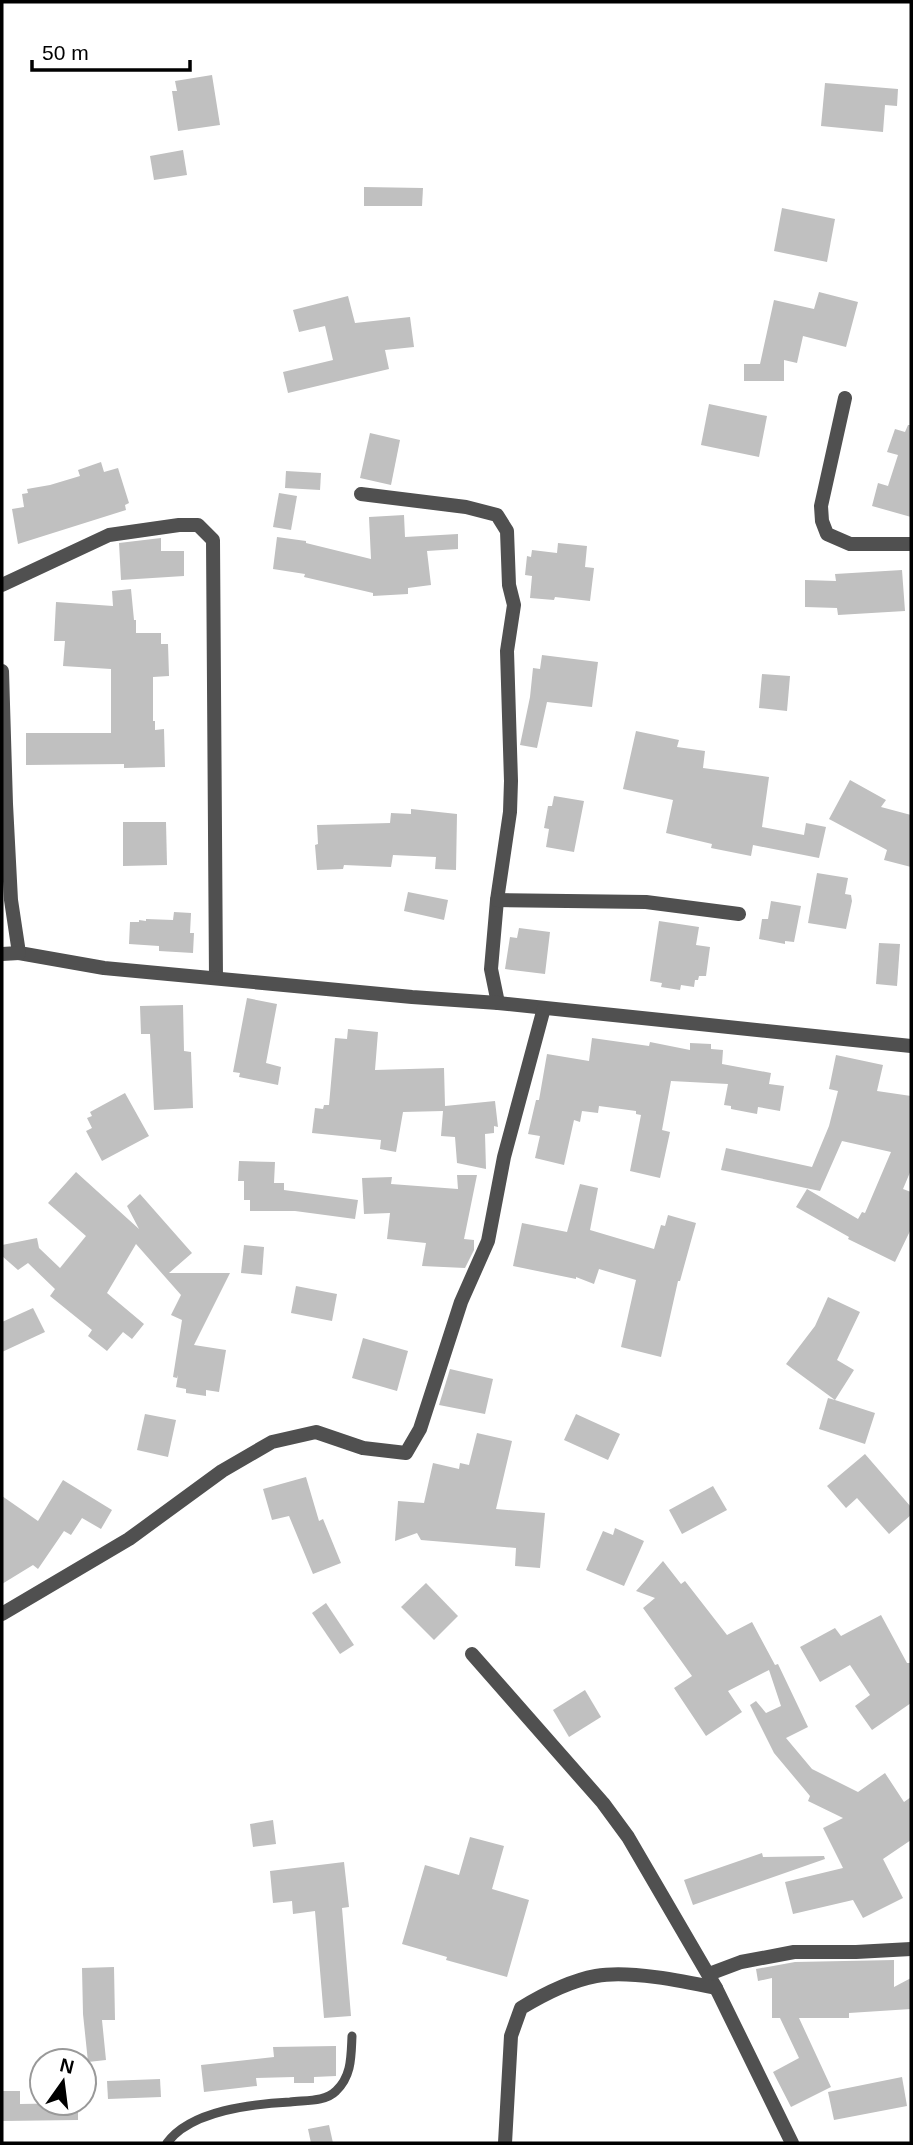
<svg xmlns="http://www.w3.org/2000/svg" width="913" height="2145" viewBox="0 0 913 2145" font-family="Arial,sans-serif">
  <style>
    .building { fill: #c0c0c0 }
    .lines { fill: none; stroke-linecap: round; stroke-linejoin: round }
    .service { stroke: #505050; stroke-width: 9 }
    .minor { stroke: #505050; stroke-width: 14 }
  </style>
  <rect width="100%" height="100%" fill="#fff"/>
  <!-- building -->
  <g class="building">
    <path d="M212 75 220 125 178 131 172 91H177L175 81Z"/>
    <path d="M825 83 898 89 897 106 885 105 883 132 821 126Z"/>
    <path d="M183 150 187 175 154 180 150 156Z"/>
    <path d="M364 187 423 188 422 206H364Z"/>
    <path d="M782 208 835 219 827 262 774 251Z"/>
    <path d="M819 292 858 302 846 347 803 336 797 363 784 360V381H744V364H760L774 300 814 309Z"/>
    <path d="M348 296 355 323 410 317 414 347 385 350 389 369 288 393 283 372 333 360 325 326 299 332 293 310Z"/>
    <path d="M709 404 767 416 759 457 701 445Z"/>
    <path d="M908 425H911V517L872 506 878 483 888 486 898 455 887 452 895 429 905 432Z"/>
    <path d="M370 433 400 440 391 485 360 478Z"/>
    <path d="M101 462 104 472 118 468 129 503 125 505 126 510 18 544 12 509 24 507 22 494 28 493 27 489 50 485 80 476 78 470Z"/>
    <path d="M286 471 321 473 320 490 285 488Z"/>
    <path d="M279 493 297 496 291 530 273 527Z"/>
    <path d="M404 515 405 537 458 534V549L427 551 431 585 408 588V594L373 596V593L304 577 305 574 273 569 277 537 306 541V543L371 559 369 517Z"/>
    <path d="M161 538V551H184V576L121 580 119 543Z"/>
    <path d="M558 543 587 546 585 567 594 568 590 601 555 597 554 600 530 598 532 576 525 575 527 556 531 557 532 550 557 553Z"/>
    <path d="M902 570 905 611 838 615 837 608 805 607V580L836 581 835 574Z"/>
    <path d="M131 589 134 620H136V633H161V644H168L169 676 153 677V721H155V730L164 729 165 767 124 768V764L26 765V733H111V669L63 666 65 641H54L56 602 113 606 112 591Z"/>
    <path d="M542 655 598 662 592 707 547 702 537 748 520 745 530 697 533 668 540 669Z"/>
    <path d="M762 674 790 676 787 711 759 708Z"/>
    <path d="M636 731 679 740 677 747 705 751 703 768 769 777 762 827 804 835 806 823 826 827 819 858 753 845 751 856 711 848 712 844 666 833 673 800 623 789Z"/>
    <path d="M850 780 886 800 881 807 911 815V867L884 860 887 850 829 819Z"/>
    <path d="M554 796 584 801 574 852 546 847 549 829 544 828 548 806H552Z"/>
    <path d="M411 809 457 814 456 870 435 869 436 857 393 855 391 867 344 865 343 869 317 870 315 845 318 844 317 825 390 823 391 813 411 814Z"/>
    <path d="M123 822H166L167 865 123 866Z"/>
    <path d="M817 873 848 878 845 894 851 895 852 901 846 929 808 923Z"/>
    <path d="M408 892 448 900 444 920 404 911Z"/>
    <path d="M771 901 801 906 794 942 785 941V944L759 939 762 919H768Z"/>
    <path d="M174 912 191 913 190 933H194L193 953 159 951V946L129 944 130 922H139V920L146 921V919L173 920Z"/>
    <path d="M659 921 699 927 696 945 710 947 706 976H699L698 980H695L694 987 681 985 680 990 661 987 662 983 650 981Z"/>
    <path d="M519 928 550 932 545 974 505 969 510 937 517 938Z"/>
    <path d="M879 943 900 944 897 986 876 984Z"/>
    <path d="M247 998 277 1004 266 1063 281 1067 278 1085 239 1077 240 1073 233 1072Z"/>
    <path d="M183 1005 184 1051 191 1052 193 1108 154 1110 150 1034H141L140 1006Z"/>
    <path d="M348 1029 378 1032 375 1070 444 1068 445 1106 495 1101 498 1127 494 1126V1133L485 1134 486 1169 457 1163 455 1137 441 1136 443 1111 403 1112 396 1152 380 1149 381 1140 312 1133 315 1108 323 1109 324 1105H329L335 1038 347 1039Z"/>
    <path d="M592 1038 649 1046 650 1042 690 1050V1043L711 1044V1049L723 1050 722 1064 771 1073 769 1084 784 1086 780 1111 758 1107 757 1114 731 1109V1106L724 1105 728 1084 671 1081 662 1130 670 1132 660 1178 630 1171 641 1115 636 1114V1111L599 1106 598 1113 582 1111 580 1122 574 1120 564 1165 535 1158 540 1136 528 1134 536 1100H539L547 1054 589 1061Z"/>
    <path d="M836 1055 883 1065 877 1091 911 1096V1170L903 1189 911 1192V1229L895 1262 848 1239 849 1237 796 1207 807 1189 858 1219 862 1212 865 1213 891 1152 842 1141 820 1191 721 1170 726 1148 812 1167 829 1126 838 1091 829 1089Z"/>
    <path d="M125 1093 149 1136 102 1161 86 1131 92 1128 87 1118 92 1116 90 1112Z"/>
    <path d="M239 1161 275 1162 274 1183H284V1190L358 1200 355 1219 295 1211H250V1200H244V1181H238Z"/>
    <path d="M76 1172 139 1229 127 1206 140 1194 192 1253 169 1273H230L194 1345 226 1350 219 1392 206 1390V1396L186 1393V1389L176 1387 178 1375 177 1378 173 1377 182 1320 171 1315 181 1295 136 1244 107 1293 144 1324 132 1339 123 1332 107 1351 88 1336 92 1330 50 1296 55 1289 28 1263 18 1270 2 1256V1245L37 1238 39 1248 60 1268 86 1236 48 1203Z"/>
    <path d="M457 1175H477L464 1239 474 1240V1250L465 1268 422 1266 426 1243 387 1239 390 1213 364 1214 362 1178 392 1177 391 1184 458 1189Z"/>
    <path d="M580 1184 598 1188 590 1230 654 1249 661 1225 665 1226 668 1215 696 1223 680 1281H678L661 1357 621 1347 636 1280 599 1269 594 1284 576 1277V1279L513 1266 522 1223 567 1232Z"/>
    <path d="M244 1245 264 1247 262 1275 241 1273Z"/>
    <path d="M296 1286 337 1294 332 1321 291 1313Z"/>
    <path d="M828 1297 860 1312 837 1360 854 1370 835 1400 875 1413 865 1444 819 1429 828 1398 835 1400 786 1364 815 1326Z"/>
    <path d="M33 1308 45 1332 2 1352V1322Z"/>
    <path d="M363 1338 408 1351 397 1391 352 1378Z"/>
    <path d="M450 1369 493 1379 485 1414 439 1405Z"/>
    <path d="M145 1414 176 1420 168 1457 137 1450Z"/>
    <path d="M576 1414 620 1434 608 1460 564 1440Z"/>
    <path d="M477 1433 512 1441 496 1509 545 1513 540 1568 515 1566 516 1548 421 1540 417 1533 395 1541 398 1501 424 1503 433 1463 459 1469 460 1463 469 1465Z"/>
    <path d="M865 1454 911 1507V1515L889 1534 857 1498 846 1508 827 1486Z"/>
    <path d="M306 1477 319 1521 323 1519 341 1563 313 1574 289 1516 272 1520 263 1489Z"/>
    <path d="M63 1480 112 1510 101 1529 82 1518 71 1535 64 1531 38 1569 33 1565 2 1584V1496L38 1521Z"/>
    <path d="M713 1486 727 1510 682 1534 669 1510Z"/>
    <path d="M615 1528 644 1541 624 1586 586 1570 603 1531 613 1535Z"/>
    <path d="M663 1561 681 1584 685 1581 727 1635 752 1622 775 1665 778 1664 808 1727 786 1738 812 1769 858 1792 885 1773 904 1802 911 1797V1840L883 1859 903 1898 863 1918 853 1900 793 1914 785 1882 843 1868 823 1828 843 1818 808 1801 810 1796 774 1753 750 1705 756 1701 766 1713 781 1706 769 1670 728 1691 742 1712 706 1736 674 1688 692 1676 643 1608 655 1598 636 1591Z"/>
    <path d="M426 1583 458 1616 434 1640 401 1607Z"/>
    <path d="M326 1603 354 1645 340 1654 312 1613Z"/>
    <path d="M881 1615 907 1663H911V1703L872 1730 855 1706 870 1695 850 1665 820 1682 800 1647 835 1628 841 1636Z"/>
    <path d="M585 1690 601 1717 569 1737 553 1710Z"/>
    <path d="M273 1820 276 1844 253 1847 250 1824Z"/>
    <path d="M470 1837 504 1846 492 1889 529 1900 507 1977 446 1960 447 1957 402 1944 425 1865 459 1875Z"/>
    <path d="M762 1853 763 1857 824 1856 825 1859 693 1905 684 1880Z"/>
    <path d="M344 1862 349 1907 342 1908 351 2016 324 2018 315 1911 293 1914 292 1901 273 1903 270 1871Z"/>
    <path d="M894 1960V1987L911 1978V2009L849 2013V2018H799L831 2087 791 2107 773 2072 799 2058 780 2018H772V1978L758 1981 756 1969 795 1962Z"/>
    <path d="M114 1967 115 2020H102L106 2060 88 2062 83 2014 82 1968Z"/>
    <path d="M336 2046V2076L314 2077V2083H294V2077L256 2078 257 2086 204 2092 201 2065 274 2057 273 2047Z"/>
    <path d="M902 2077 907 2106 834 2120 828 2092Z"/>
    <path d="M160 2079 161 2097 108 2099 107 2081Z"/>
    <path d="M2 2091H20V2104L78 2103V2120L2 2121Z"/>
    <path d="M329 2125 333 2143H311L308 2129Z"/>
  </g>
  <g class="lines">
    <!-- service -->
    <path class="service" d="M167 2143C191 2110 253 2104 290 2102 305 2100 325 2102 336 2091 352 2076 351 2056 352 2036"/>
    <!-- minor -->
    <g class="minor">
      <path d="M845 398 821 506 822 521 827 534 850 544H911"/>
      <path d="M361 494 466 507 497 515 507 531 509 585 514 605 507 651 511 781 510 812 497 900 491 969 498 1003"/>
      <path d="M2 585 109 535 179 525H198L213 540 216 978"/>
      <path d="M2 671 6 804 11 900 19 953 104 968 412 997 498 1003 911 1046"/>
      <path d="M497 900 646 902 739 914"/>
      <path d="M2 954 19 953"/>
      <path d="M2 1614 129 1539 222 1471 272 1442 316 1432 363 1448 406 1453 420 1429 461 1302 488 1241 504 1157 544 1008"/>
      <path d="M472 1654 603 1803 628 1837 716 1988 792 2143"/>
      <path d="M709 1974 741 1962 794 1952H856L911 1949"/>
      <path d="M505 2143 511 2036 521 2008C544 1994 569 1981 596 1976 629 1970 683 1981 716 1988"/>
    </g>
  </g>
  <!-- border -->
  <rect width="913" height="2145" fill="none" stroke="#000000" stroke-width="7"/>
  <!-- north arrow -->
  <g transform="translate(63 2082) rotate(14)"><circle r="33" fill="#ffffff" stroke="#999999" stroke-width="2"/>
  <path d="M0-5L12 26L0 18L-12 26Z" fill="#000000"/>
  <text y="-10" font-size="19" font-weight="bold" text-anchor="middle" fill="#000000">N</text>
  </g>
  <!-- scale -->
  <path d="M32 60v10h158v-10" fill="none" stroke="#000000" stroke-width="3.5"/>
  <text x="42" y="60" font-size="21" fill="#000000" stroke="#ffffff" stroke-width="5" paint-order="stroke">50 m</text>
</svg>
